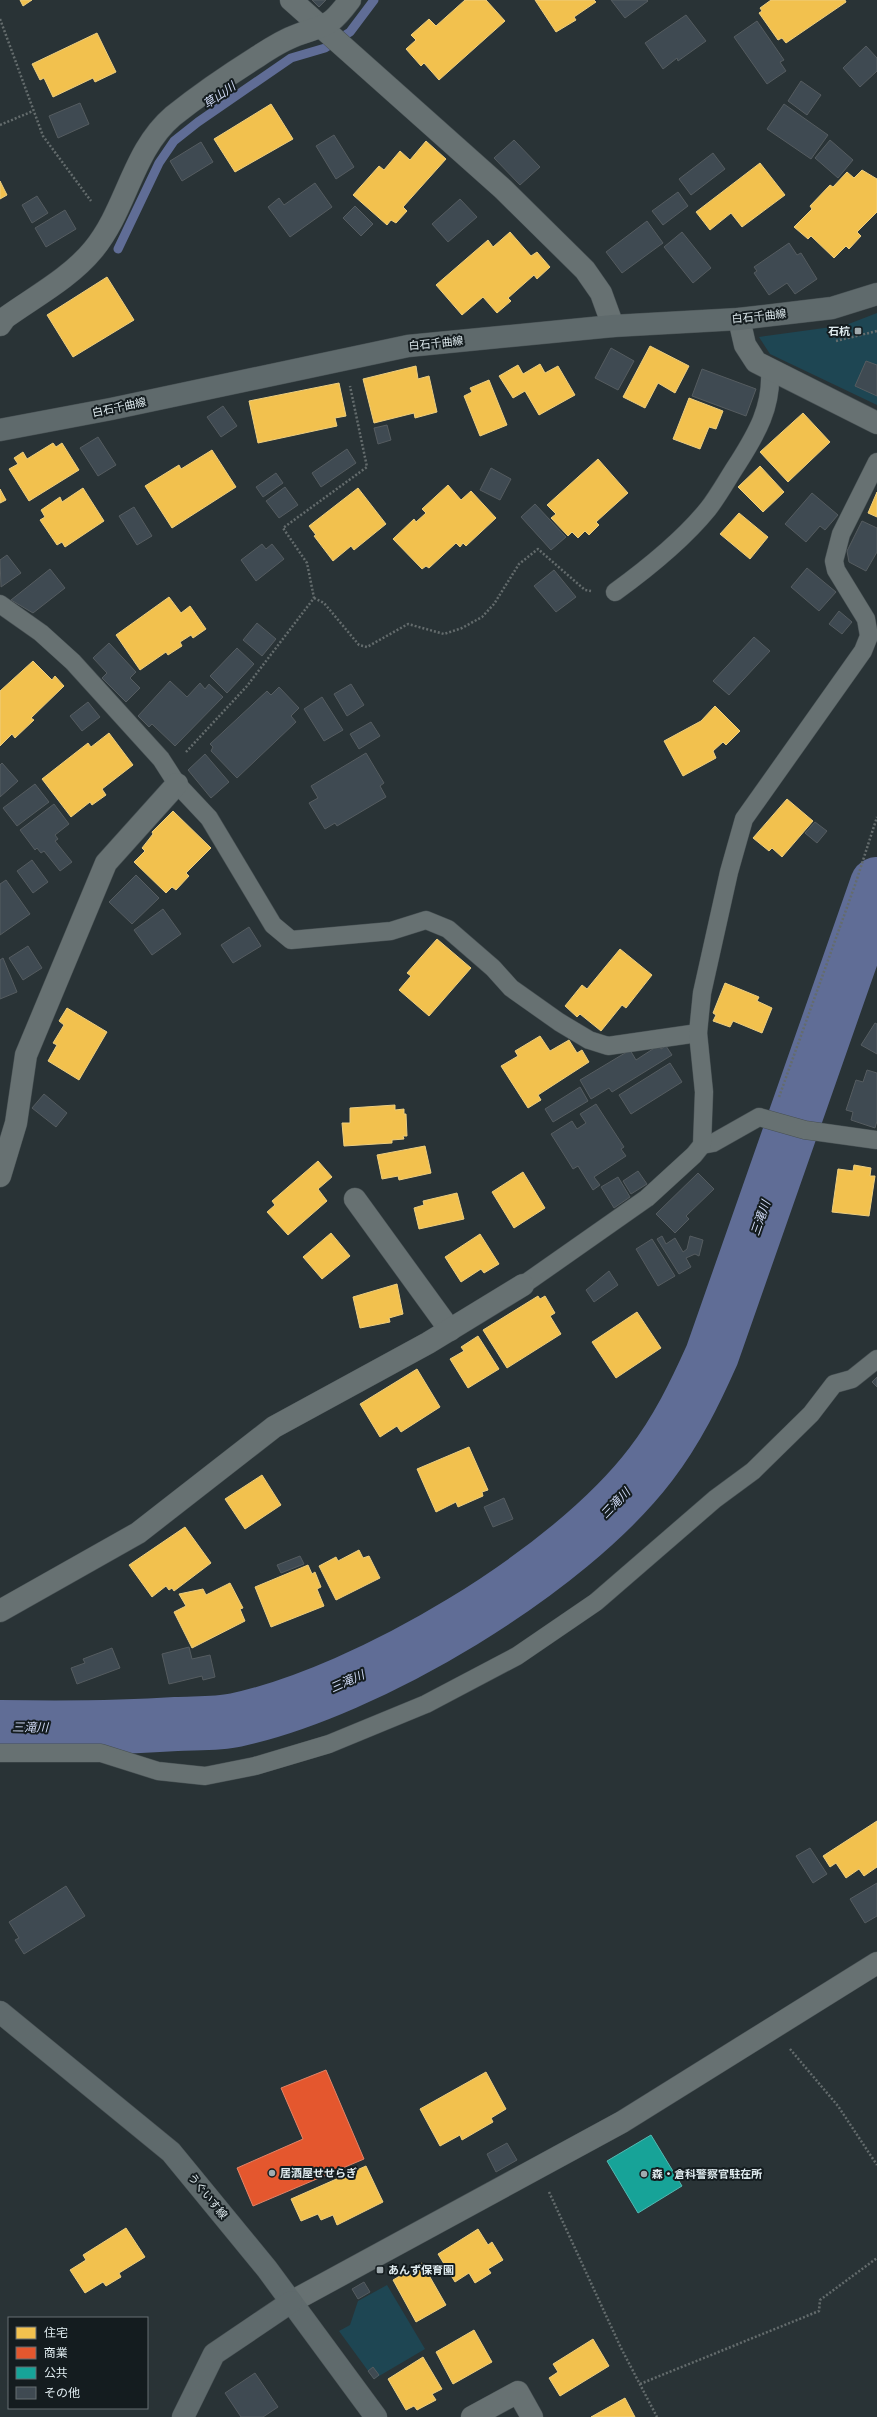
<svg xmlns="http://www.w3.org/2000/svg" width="877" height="2417" viewBox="0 0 877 2417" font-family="'PT Sans Narrow','Noto Sans JP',sans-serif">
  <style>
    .green { fill: #1e4653 }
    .homes { fill: #f2c14e; stroke: #edce7f }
    .shops { fill: #e4572e; stroke: #e38468 }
    .public { fill: #17a398; stroke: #53b9b2 }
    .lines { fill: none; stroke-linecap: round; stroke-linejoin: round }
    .stream { stroke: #606d96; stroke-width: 9 }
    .river { stroke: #606d96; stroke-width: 54 }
    .building { fill: #3f4a52; stroke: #555c60 }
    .lane-casing { stroke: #475053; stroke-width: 19 }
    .street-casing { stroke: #475053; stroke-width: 23 }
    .secondary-casing { stroke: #475053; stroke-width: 23 }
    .path { stroke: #646c6d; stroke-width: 2.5; stroke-dasharray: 2 2; stroke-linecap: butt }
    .lane { stroke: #677172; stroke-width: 18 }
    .street { stroke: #677172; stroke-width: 22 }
    .secondary { stroke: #5f6a6c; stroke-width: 22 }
    .poi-dot { fill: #a0abaf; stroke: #141c1f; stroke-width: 1.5 }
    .labels { text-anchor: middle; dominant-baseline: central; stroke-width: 4; stroke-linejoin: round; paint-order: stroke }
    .street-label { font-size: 11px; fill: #e0ecf0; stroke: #141c1f }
    .poi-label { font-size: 11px; font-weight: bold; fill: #e0ecf0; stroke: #141c1f; text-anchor: start }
    .water-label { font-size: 12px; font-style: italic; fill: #d0daf6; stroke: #141c1f }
  </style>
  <rect width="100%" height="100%" fill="#293336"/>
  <!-- green -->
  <g class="green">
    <path d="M877 313V405L770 354 759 337 846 325Z"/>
    <path d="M387 2285 425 2349 374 2379 339 2331 350 2325 358 2301Z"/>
  </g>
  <!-- homes -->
  <g class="homes">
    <path d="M20 0H32L23 6Z"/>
    <path d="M465 0H486L505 21 439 80 424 63 421 66 406 49 416 40 411 35 429 19 436 26Z"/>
    <path d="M535 0H594L596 2 574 17 576 20 556 32Z"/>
    <path d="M771 0H845L846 2 786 43 782 38 778 40 759 13 762 11 760 8Z"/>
    <path d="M97 33 116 72 95 82 93 78 53 97 44 78 40 80 32 64Z"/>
    <path d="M271 104 293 139 235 172 214 139Z"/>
    <path d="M426 141 446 159 403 207 407 211 396 223 391 220 387 225 353 195 379 166 384 170 400 151 410 160Z"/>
    <path d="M760 163 785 195 742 227 731 213 710 230 696 212Z"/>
    <path d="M862 170 877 179V212L857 232 861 236 849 249 846 246 834 258 811 236 808 239 794 227 812 209 810 206 830 185 833 187 847 172 854 178Z"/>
    <path d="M0 181 7 195 0 199Z"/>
    <path d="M510 232 531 256 537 252 550 267 537 279 534 275 508 298 511 301 497 313 483 297 462 315 436 285 488 240 493 247Z"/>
    <path d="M107 277 134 320 73 357 47 315Z"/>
    <path d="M650 346 689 366 675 393 658 383 645 408 623 397Z"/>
    <path d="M540 364 545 373 558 366 575 395 539 415 525 391 513 398 499 376 518 365 523 374Z"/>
    <path d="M416 366 418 379 429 376 437 412 415 418 414 413 374 423 363 379Z"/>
    <path d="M489 380 507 425 480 436 464 396 472 392 470 388Z"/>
    <path d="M339 383 346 416 335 418 337 426 258 443 249 401Z"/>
    <path d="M689 398 723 411 716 429 709 427 700 449 673 439Z"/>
    <path d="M803 413 830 442 788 482 760 452Z"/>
    <path d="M53 443 56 447 62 443 79 470 29 501 9 469 18 464 14 458 23 452 27 459Z"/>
    <path d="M212 450 236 487 172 528 145 486 179 465 181 469Z"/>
    <path d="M598 459 628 493 596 522 599 525 589 535 585 531 578 538 572 532 568 536 551 518 556 514 547 505Z"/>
    <path d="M760 466 784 492 763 512 738 487Z"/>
    <path d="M448 485 461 500 471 491 496 518 466 546 463 543 460 547 456 543 429 568 426 566 422 569 393 539 414 519 416 522 426 513 422 509Z"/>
    <path d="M83 488 104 521 65 547 62 542 57 545 40 520 45 517 41 510 60 497 62 502Z"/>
    <path d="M358 488 386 524 354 550 351 546 333 561 314 536 316 535 309 526Z"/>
    <path d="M0 489 6 500 0 503Z"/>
    <path d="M877 492V517L868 513Z"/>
    <path d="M739 513 768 537 750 559 720 534Z"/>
    <path d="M169 597 181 613 190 606 206 629 193 638 191 635 180 642 182 646 168 655 166 652 140 670 116 635Z"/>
    <path d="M33 661 52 680 55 676 64 686 31 718 34 720 15 738 12 734 0 746V691Z"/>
    <path d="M715 706 740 731 726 745 723 742 713 751 716 758 683 776 664 741 701 721Z"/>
    <path d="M109 733 133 765 102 789 106 795 92 805 90 802 71 817 42 779 88 743 91 747Z"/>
    <path d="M787 799 813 821 782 857 772 848 769 851 753 838Z"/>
    <path d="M173 811 211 848 186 873 189 876 176 890 172 887 166 893 134 862 145 851 142 848 153 834 152 832Z"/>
    <path d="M437 939 471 968 429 1016 399 990 411 976 407 973Z"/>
    <path d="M620 949 652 975 626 1008 622 1005 601 1031 580 1014 577 1017 565 1006 582 985 587 989Z"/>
    <path d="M725 983 759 997 757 1001 772 1008 762 1033 733 1021 730 1027 713 1021 716 1015 713 1013Z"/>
    <path d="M67 1008 107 1032 79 1080 48 1061 57 1045 53 1043 64 1025 59 1021Z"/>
    <path d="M540 1036 550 1051 569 1040 577 1053 582 1050 589 1062 538 1095 541 1100 528 1108 501 1066 518 1056 515 1051Z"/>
    <path d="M395 1105V1110L404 1109V1114H406L407 1136H403L404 1139 392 1140V1143L344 1146 342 1123H350V1108Z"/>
    <path d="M425 1146 431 1173 399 1180 398 1176 382 1179 377 1155Z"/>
    <path d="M318 1161 332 1177 318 1189 327 1201 288 1235 267 1212 275 1205 272 1201Z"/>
    <path d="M854 1165 871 1168 870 1176H875L869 1216 832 1212 838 1169 853 1171Z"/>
    <path d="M523 1172 545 1208 514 1228 492 1192Z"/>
    <path d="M457 1193 464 1219 419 1229 414 1208 424 1205 423 1201Z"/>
    <path d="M331 1233 350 1256 322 1279 303 1257Z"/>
    <path d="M480 1234 499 1264 484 1273 481 1269 461 1282 445 1257Z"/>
    <path d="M397 1284 403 1314 389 1318 390 1322 360 1328 353 1297Z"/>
    <path d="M538 1296 540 1299 545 1296 555 1313 550 1316 561 1334 507 1368 483 1330Z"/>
    <path d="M637 1312 661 1348 616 1378 592 1342Z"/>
    <path d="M478 1336 499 1369 468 1388 450 1359 464 1351 461 1347Z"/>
    <path d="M417 1369 440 1407 401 1432 397 1426 380 1437 360 1404Z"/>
    <path d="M469 1447 488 1490 482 1492 483 1496 458 1507 456 1502 436 1512 417 1469Z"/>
    <path d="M262 1475 281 1505 245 1529 225 1499Z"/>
    <path d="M185 1527 211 1563 174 1591 172 1588 169 1590 166 1586 152 1597 129 1565Z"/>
    <path d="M359 1550 363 1558 369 1556 380 1578 336 1600 319 1566 336 1557 338 1561Z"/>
    <path d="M308 1565 312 1574 315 1572 321 1587 317 1589 324 1606 271 1627 255 1587Z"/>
    <path d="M230 1583 243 1608 240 1609 245 1621 192 1648 174 1612 186 1606 179 1594 203 1589 206 1595Z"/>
    <path d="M877 1821V1867L864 1876 859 1869 846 1878 836 1863 830 1867 823 1856Z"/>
    <path d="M486 2072 506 2109 491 2118 493 2122 462 2140 460 2135 440 2146 420 2109Z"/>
    <path d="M366 2166 383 2202 337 2225 333 2215 321 2220 318 2214 301 2221 291 2199Z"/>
    <path d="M126 2228 145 2257 119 2273 121 2277 106 2286 103 2282 85 2293 70 2270 86 2260 83 2255Z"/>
    <path d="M478 2229 488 2245 492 2242 503 2260 488 2269 491 2273 475 2283 469 2273 455 2282 438 2254Z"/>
    <path d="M422 2263 446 2305 416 2322 393 2280Z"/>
    <path d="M474 2330 492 2362 453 2384 436 2352Z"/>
    <path d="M593 2339 609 2366 560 2396 549 2378 558 2372 553 2364Z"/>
    <path d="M423 2357 442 2389 432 2394 436 2400 417 2410 414 2406 406 2410 388 2379Z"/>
    <path d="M625 2398 635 2417H591Z"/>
  </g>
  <!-- shops -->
  <path class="shops" d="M326 2070 364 2159 253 2206 237 2168 303 2139 281 2088Z"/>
  <!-- public -->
  <path class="public" d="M651 2135 682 2186 638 2213 607 2161Z"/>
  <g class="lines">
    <!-- stream -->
    <path class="stream" d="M118 249 159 163 174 141 198 122 291 58 325 48 350 32 374 0"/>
    <!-- river -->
    <path class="river" d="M0 1727C59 1728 117 1728 176 1724 196 1723 217 1724 236 1720 369 1691 569 1572 651 1464 677 1430 695 1393 712 1355L877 884"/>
  </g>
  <!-- building -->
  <g class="building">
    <path d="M312 0H326L319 7Z"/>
    <path d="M611 0H647L648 1 625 18Z"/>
    <path d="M686 15 706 41 678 61 677 58 663 69 645 43Z"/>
    <path d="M757 21 784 60 780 62 786 71 767 84 734 37Z"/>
    <path d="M866 46 877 58V71L860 87 843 68Z"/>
    <path d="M801 81 821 95 807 115 788 101Z"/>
    <path d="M80 103 89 124 58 138 49 116Z"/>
    <path d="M784 104 828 135 811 159 767 129Z"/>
    <path d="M334 135 354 167 336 179 316 146Z"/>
    <path d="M514 140 540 167 520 185 494 158Z"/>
    <path d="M830 140 853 160 838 178 815 158Z"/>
    <path d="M201 142 213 162 182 181 170 161Z"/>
    <path d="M713 153 725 169 691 195 679 179Z"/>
    <path d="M315 183 332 207 290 237 268 207 279 198 284 205Z"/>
    <path d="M678 192 688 206 663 225 652 211Z"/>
    <path d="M37 196 48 213 32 223 22 205Z"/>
    <path d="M460 199 477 217 448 242 432 224Z"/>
    <path d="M355 206 373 224 361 236 343 218Z"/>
    <path d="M65 210 76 229 46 247 35 228Z"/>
    <path d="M647 221 663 243 622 273 606 252Z"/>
    <path d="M682 232 711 268 693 283 664 247Z"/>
    <path d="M789 243 797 255 801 253 817 279 795 294 787 283 769 295 754 273 757 271 754 267Z"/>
    <path d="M611 348 634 361 618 390 595 378Z"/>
    <path d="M866 361 877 365V396L855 386Z"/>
    <path d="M702 369 756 389 746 416 692 396Z"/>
    <path d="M223 406 237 426 221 437 207 417Z"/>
    <path d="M387 425 391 440 378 444 374 428Z"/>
    <path d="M98 437 116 465 98 476 80 448Z"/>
    <path d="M347 449 356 463 321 487 312 473Z"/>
    <path d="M491 468 511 479 500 500 480 490Z"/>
    <path d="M276 473 283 483 263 497 256 487Z"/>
    <path d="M285 487 298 505 279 518 266 501Z"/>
    <path d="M812 493 838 515 825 530 820 526 806 542 785 524Z"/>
    <path d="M535 504 566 537 551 550 521 517Z"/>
    <path d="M134 507 152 536 137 545 119 516Z"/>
    <path d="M862 521 877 528V552L866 571 849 562 847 551Z"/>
    <path d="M262 544 266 549 272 544 284 559 256 581 241 560Z"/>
    <path d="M7 555 21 573 1 587 0 560Z"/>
    <path d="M807 568 836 592 819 611 791 587Z"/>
    <path d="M50 569 65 588 33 613 11 600Z"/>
    <path d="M554 570 576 597 556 612 534 586Z"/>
    <path d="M839 611 852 622 842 634 829 624Z"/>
    <path d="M257 623 276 639 262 656 243 640Z"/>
    <path d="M754 637 770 651 729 695 713 681Z"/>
    <path d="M109 643 136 672 130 678 140 688 126 702 102 678 107 673 93 658Z"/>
    <path d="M237 648 254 664 227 693 210 676Z"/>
    <path d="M170 681 187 697 200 683 205 689 209 684 223 697 175 746 152 724 149 727 138 716Z"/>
    <path d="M351 684 364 705 347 716 334 694Z"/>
    <path d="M279 687 299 708 291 716 296 722 237 778 211 751 213 747 210 744 267 691 271 695Z"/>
    <path d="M322 697 343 730 324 741 304 709Z"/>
    <path d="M88 702 100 717 82 731 70 716Z"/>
    <path d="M371 722 380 736 359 749 350 734Z"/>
    <path d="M366 753 384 783 380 786 386 797 337 826 335 823 325 829 309 803 318 798 311 786Z"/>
    <path d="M205 754 229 782 211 798 188 770Z"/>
    <path d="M2 763 18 781 0 797V765Z"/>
    <path d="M35 784 49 802 17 826 3 808Z"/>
    <path d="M54 804 69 824 55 835 58 839 55 841 72 862 60 871 44 851 41 853 37 848 35 850 20 830Z"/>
    <path d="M815 822 827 831 817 843 805 833Z"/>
    <path d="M32 860 48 882 33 893 17 871Z"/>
    <path d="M136 875 159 898 132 924 109 902Z"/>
    <path d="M6 880 30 914 0 935V884Z"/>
    <path d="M163 909 181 934 152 955 134 930Z"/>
    <path d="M249 927 261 946 233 963 221 945Z"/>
    <path d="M28 946 42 968 23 980 9 958Z"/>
    <path d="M3 958 17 992 0 999V960Z"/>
    <path d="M875 1023 877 1024V1054L861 1045Z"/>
    <path d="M659 1045 661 1049 666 1046 672 1055 612 1092 609 1088 591 1099 580 1080 630 1050 636 1060Z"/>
    <path d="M670 1063 682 1082 631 1114 619 1095Z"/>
    <path d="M867 1070 877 1073V1121L875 1128 851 1120 853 1112 846 1110 856 1080 863 1082Z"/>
    <path d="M580 1087 588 1101 553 1122 545 1109Z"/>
    <path d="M44 1094 67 1113 56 1127 32 1108Z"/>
    <path d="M596 1104 624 1147 621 1149 626 1156 594 1177 600 1185 593 1190 578 1166 573 1169 551 1134 572 1121 577 1129 586 1123 580 1114Z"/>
    <path d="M638 1171 647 1184 631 1194 623 1181Z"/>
    <path d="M698 1173 714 1189 686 1216 689 1219 675 1233 656 1214Z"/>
    <path d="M618 1177 630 1197 614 1208 601 1187Z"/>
    <path d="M662 1236 666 1244 675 1238 683 1252 687 1249 690 1236 703 1240 699 1256 695 1254 686 1258 691 1267 679 1274 657 1239Z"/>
    <path d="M652 1239 675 1276 658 1286 636 1249Z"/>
    <path d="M609 1271 618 1285 594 1302 586 1290Z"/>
    <path d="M877 1377V1387L872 1382Z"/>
    <path d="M504 1498 513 1519 493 1527 484 1507Z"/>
    <path d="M300 1556 304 1564 281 1573 277 1565Z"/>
    <path d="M189 1647 192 1659 210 1655 215 1677 203 1680 202 1676 169 1684 162 1654Z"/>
    <path d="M112 1648 120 1668 77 1684 71 1668 85 1663 83 1659Z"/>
    <path d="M810 1848 827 1874 813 1883 796 1856Z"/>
    <path d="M877 1883V1916L865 1923 850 1899Z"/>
    <path d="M66 1886 85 1916 24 1954 15 1940 19 1938 9 1922Z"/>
    <path d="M507 2143 517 2160 496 2172 487 2154Z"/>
    <path d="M364 2282 370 2292 358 2299 352 2289Z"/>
    <path d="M373 2367 379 2375 374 2379 368 2371Z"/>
    <path d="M255 2373 278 2407 263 2417H241L225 2393Z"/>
  </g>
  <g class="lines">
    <!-- lane casing -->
    <g class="lane-casing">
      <g id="lane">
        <path d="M615 592C648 568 682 541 708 509 719 495 728 478 738 463 757 433 772 407 770 371"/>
        <path d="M0 604 41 633 73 662 161 759 177 784 209 818 273 925 291 940 391 931 426 920 448 929 493 968 511 988 559 1022 589 1040 608 1046 698 1033"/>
        <path d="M702 1145 713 1143 759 1117 805 1130 877 1140"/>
        <path d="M523 1285 647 1198 694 1155 702 1145 704 1092 698 1033 702 993 729 872 744 819 863 651 869 636 866 619 836 570 834 561 841 534 877 462"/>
        <path d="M0 1753H101L158 1771 205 1776 255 1766 329 1744 426 1704 517 1656 596 1602 715 1499 753 1471 811 1414 834 1384 852 1379 877 1359"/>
      </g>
    </g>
    <!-- street casing -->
    <g class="street-casing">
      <g id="street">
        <path d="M291 0 503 189 585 270 601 293 613 326"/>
        <path d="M739 319 745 345 756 362 877 423"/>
        <path d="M0 325 5 318C34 297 70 278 93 250 127 209 132 151 173 116 198 96 230 74 257 57 269 49 283 40 297 35 327 24 329 28 350 0"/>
        <path d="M0 1176 16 1123 26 1055 106 863 177 784"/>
        <path d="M355 1199 450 1330"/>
        <path d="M0 1611 138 1533 274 1427 428 1343 523 1285"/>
        <path d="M291 2302 622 2122 877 1963"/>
        <path d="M472 2417 518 2392 532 2417"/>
      </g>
    </g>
    <!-- secondary casing -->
    <g class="secondary-casing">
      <g id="secondary">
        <path d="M0 430 111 409 408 346 613 326 739 319 832 308 877 294"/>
        <path d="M0 2012 171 2152 267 2269 376 2417"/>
        <path d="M183 2417 214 2354 291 2302"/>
      </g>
    </g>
    <!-- path -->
    <g class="path">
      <path d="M0 19 43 136 91 201"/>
      <path d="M0 125 33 111"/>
      <path d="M836 341 877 331"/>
      <path d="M314 598 324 603 359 645 367 647 408 624 444 634 462 628 482 617 494 604 519 564 538 549 585 590 591 591"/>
      <path d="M186 752 247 686 314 598 307 563 283 528 367 467 350 386"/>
      <path d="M779 1097 855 885 877 817"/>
      <path d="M790 2049 838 2106 877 2165"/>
      <path d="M549 2192 621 2348 657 2417"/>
      <path d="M640 2384 819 2311 820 2300 877 2258"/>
    </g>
    <!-- lane -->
    <use href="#lane" class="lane"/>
    <!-- street -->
    <use href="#street" class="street"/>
    <!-- secondary -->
    <use href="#secondary" class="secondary"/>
  </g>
  <!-- markers -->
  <g class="poi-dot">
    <rect x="854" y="327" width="8" height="8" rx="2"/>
    <circle cx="272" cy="2173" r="4"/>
    <circle cx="644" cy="2174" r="4"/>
    <rect x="376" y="2266" width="8" height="8" rx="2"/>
  </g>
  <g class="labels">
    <!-- street labels -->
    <g class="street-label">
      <text transform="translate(759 316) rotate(-6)">白石千曲線</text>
      <text transform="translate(436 343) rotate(-6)">白石千曲線</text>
      <text transform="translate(119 407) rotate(-12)">白石千曲線</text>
      <text transform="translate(208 2196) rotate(51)">うぐいす線</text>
    </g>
    <!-- poi labels -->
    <g class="poi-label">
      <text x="850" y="331" text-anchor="end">石杭</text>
      <text x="280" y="2173">居酒屋せせらぎ</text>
      <text x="652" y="2174">森・倉科警察官駐在所</text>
      <text x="388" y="2270">あんず保育園</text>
    </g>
    <!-- water labels -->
    <g class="water-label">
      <text transform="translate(219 95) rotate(-35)">草山川</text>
      <text transform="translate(760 1218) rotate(-71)">三滝川</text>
      <text transform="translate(615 1503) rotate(-46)">三滝川</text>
      <text transform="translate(347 1681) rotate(-24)">三滝川</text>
      <text transform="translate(30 1727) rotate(1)">三滝川</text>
    </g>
  </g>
  <!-- legend -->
  <rect x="8" y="2317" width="140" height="92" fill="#141c1f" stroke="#666f73"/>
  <rect x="16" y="2327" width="20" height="12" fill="#f2c14e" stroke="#666f73"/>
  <text x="44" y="2337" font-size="12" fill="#e0ecf0">住宅</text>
  <rect x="16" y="2347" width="20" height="12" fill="#e4572e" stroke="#666f73"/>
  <text x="44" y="2357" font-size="12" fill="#e0ecf0">商業</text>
  <rect x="16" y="2367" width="20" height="12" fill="#17a398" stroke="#666f73"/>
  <text x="44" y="2377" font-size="12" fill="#e0ecf0">公共</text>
  <rect x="16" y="2387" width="20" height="12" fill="#3f4a52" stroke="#666f73"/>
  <text x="44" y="2397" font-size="12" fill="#e0ecf0">その他</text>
</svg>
